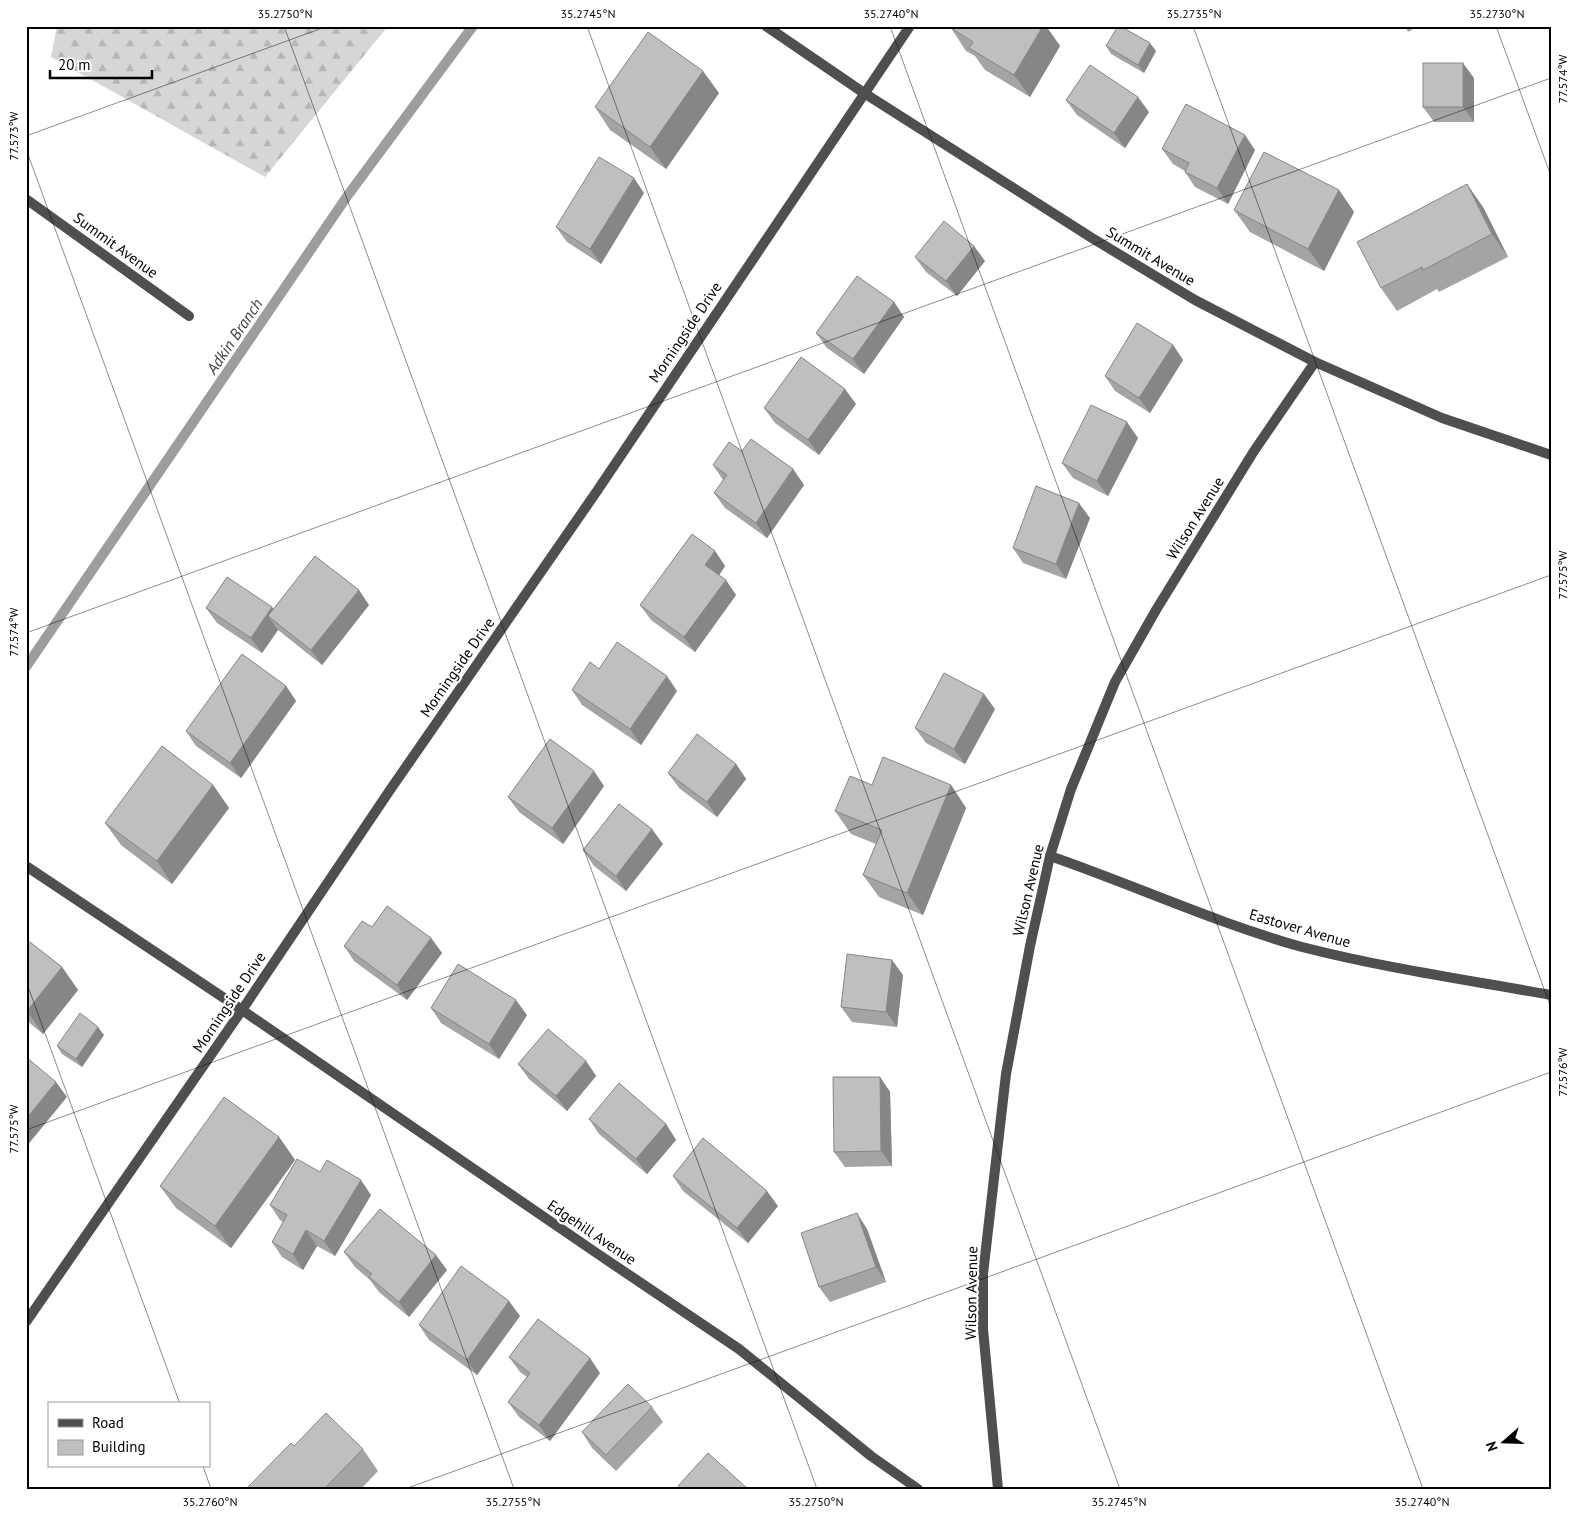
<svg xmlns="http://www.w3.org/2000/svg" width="1577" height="1515" viewBox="0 0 1577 1515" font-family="'PT Sans',sans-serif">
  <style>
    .forest { fill: url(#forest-firs) }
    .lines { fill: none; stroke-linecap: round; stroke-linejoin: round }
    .stream { stroke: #9d9d9d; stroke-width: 10 }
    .lane { stroke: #4f4f4f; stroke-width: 10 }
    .street { stroke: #4f4f4f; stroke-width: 10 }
    .wall { fill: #a4a4a4 }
    .shaded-wall { fill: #868686 }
    .building { fill: #bfbfbf; stroke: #868686 }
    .ticks { fill: none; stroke: #000; stroke-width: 1; stroke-opacity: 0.45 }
    .labels { text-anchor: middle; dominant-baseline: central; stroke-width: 4.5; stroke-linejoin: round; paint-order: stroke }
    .street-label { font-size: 15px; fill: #000; stroke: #fff }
    .water-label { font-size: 16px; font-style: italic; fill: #3e3e3e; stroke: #fff }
    .neatline { fill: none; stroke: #000; stroke-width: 2 }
    .ticks-label { font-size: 12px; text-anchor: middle; fill: #000 }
  </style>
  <defs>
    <pattern id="forest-firs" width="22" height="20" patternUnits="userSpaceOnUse" patternTransform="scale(1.25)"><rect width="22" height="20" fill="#d6d6d6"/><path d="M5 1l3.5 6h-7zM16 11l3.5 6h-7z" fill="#b6b6b6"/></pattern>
  </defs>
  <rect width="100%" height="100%" fill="#fff"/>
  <!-- forest -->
  <path class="forest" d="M57 26H388L265 177 51 57Z"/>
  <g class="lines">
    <!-- stream -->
    <path class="stream" d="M26 667 348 195 473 26"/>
    <!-- lane -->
    <path class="lane" d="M26 866 242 1010"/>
    <!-- street -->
    <g class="street">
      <path d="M766 26 864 93 1092 238 1195 300 1315 362 1442 418 1551 455"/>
      <path d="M26 199 189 316"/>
      <path d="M1050 856C1134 885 1216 923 1302 947 1384 968 1468 980 1551 995"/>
      <path d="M242 1010 595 1252 739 1349 871 1456 918 1489"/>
      <path d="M26 1322 242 1010 390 790 597 491 910 26"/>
      <path d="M998 1489 983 1329V1274L1006 1074 1030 946 1050 856 1071 789 1115 682 1156 610 1254 451 1315 362"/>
    </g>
  </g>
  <!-- wall -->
  <g class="wall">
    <path d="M952 26H1046L1060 46 1030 97 985 70 975 56 966 51 951 28Z"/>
    <path d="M1405 26H1418L1408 32Z"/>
    <path d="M1106 46 1156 51 1144 73 1111 54Z"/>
    <path d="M1474 78V122H1434L1423 107Z"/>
    <path d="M719 93 666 169 610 130 595 107Z"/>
    <path d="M1066 100 1149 112 1125 148 1077 115Z"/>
    <path d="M1162 149 1255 150 1228 204 1195 187 1185 172V171L1173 164Z"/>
    <path d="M1339 190 1354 212 1324 271 1250 232 1234 210Z"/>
    <path d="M644 193 601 264 567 242 556 227Z"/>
    <path d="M1483 207 1508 257 1439 292 1437 289 1397 311 1381 288Z"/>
    <path d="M915 257 985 261 957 296 926 272Z"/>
    <path d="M894 302 904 317 864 374 827 348 816 333Z"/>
    <path d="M1173 345 1183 360 1150 413 1115 391 1105 376Z"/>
    <path d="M856 404 819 455 775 423 764 408Z"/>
    <path d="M1138 438 1108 496 1073 478 1062 463Z"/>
    <path d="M742 451 793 469 804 485 767 538 725 508 714 493 723 480 713 465Z"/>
    <path d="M1090 518 1066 579 1023 563 1013 548Z"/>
    <path d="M715 551 725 566 719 575 736 595 695 652 651 620 640 605Z"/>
    <path d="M369 605 322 665 278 630 262 653 217 623 206 608 272 607 273 609Z"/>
    <path d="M599 669 677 691 641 745 582 705 572 690Z"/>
    <path d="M286 686 296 701 241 778 196 746 186 731Z"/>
    <path d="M995 709 965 764 926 743 915 728Z"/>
    <path d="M736 764 746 779 717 817 679 788 668 773Z"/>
    <path d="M213 785 229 808 172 884 121 845 105 823Z"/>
    <path d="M872 785H951L966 808 923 915 879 897 863 875 876 844 851 834 835 811Z"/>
    <path d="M604 786 563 844 519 812 508 797Z"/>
    <path d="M663 844 626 891 594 866 583 850Z"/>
    <path d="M372 927 431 938 442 953 407 1000 354 961 344 946Z"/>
    <path d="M26 939 62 967 78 990 43 1034 26 1020Z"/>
    <path d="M903 975 897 1027 852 1022 841 1007Z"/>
    <path d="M431 1008 527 1015 499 1059 441 1023Z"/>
    <path d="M104 1035 82 1067 62 1054 57 1046Z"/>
    <path d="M586 1061 596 1076 567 1111 529 1079 518 1064Z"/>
    <path d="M880 1077 890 1092 892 1166 845 1167 834 1152Z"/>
    <path d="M589 1119 666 1124 676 1140 647 1174 599 1134Z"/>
    <path d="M279 1137 295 1160 231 1248 176 1208 160 1186Z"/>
    <path d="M320 1172 371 1195 335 1256 317 1246 303 1270 282 1257 272 1242 283 1222 280 1220 270 1205Z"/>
    <path d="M673 1176 778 1206 748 1243 683 1191Z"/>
    <path d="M867 1229 886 1282 830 1302 819 1287Z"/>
    <path d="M344 1252 447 1270 409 1317 379 1292 370 1280 355 1267Z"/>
    <path d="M520 1316 477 1375 429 1340 419 1325Z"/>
    <path d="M509 1357 600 1373 550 1441 519 1417 508 1402 527 1377 520 1372Z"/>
    <path d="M652 1407 663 1422 616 1471 592 1448 582 1432Z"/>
    <path d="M294 1446 363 1449 378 1471 361 1489H248Z"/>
  </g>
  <!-- shaded-wall -->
  <g class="shaded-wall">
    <path d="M1043 26H1046L1060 46 1030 97 1014 75Z"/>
    <path d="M1150 43 1156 51 1144 73 1138 65Z"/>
    <path d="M1463 63 1474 78V122L1463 107Z"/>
    <path d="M703 71 719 93 666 169 650 147Z"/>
    <path d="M1138 97 1149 112 1125 148 1114 133Z"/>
    <path d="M1245 135 1255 150 1228 204 1217 188Z"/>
    <path d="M634 178 644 193 601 264 590 249Z"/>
    <path d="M1467 184 1483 207 1508 257 1492 234Z"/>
    <path d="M1339 190 1354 212 1324 271 1308 249Z"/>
    <path d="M974 246 985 261 957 296 946 281Z"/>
    <path d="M894 302 904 317 864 374 853 359Z"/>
    <path d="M1173 345 1183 360 1150 413 1139 398Z"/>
    <path d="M845 389 856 404 819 455 808 440Z"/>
    <path d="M1127 422 1138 438 1108 496 1097 481Z"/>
    <path d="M793 469 804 485 767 538 756 523Z"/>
    <path d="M1079 503 1090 518 1066 579 1056 564Z"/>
    <path d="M715 551 725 566 716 580 705 565Z"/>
    <path d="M726 580 736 595 695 652 684 637Z"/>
    <path d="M359 590 369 605 322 665 311 650Z"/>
    <path d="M272 607 283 622 268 616 278 630 262 653 251 638Z"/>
    <path d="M667 676 677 691 641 745 630 729Z"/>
    <path d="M286 686 296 701 241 778 230 763Z"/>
    <path d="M984 694 995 709 965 764 954 749Z"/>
    <path d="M736 764 746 779 717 817 707 802Z"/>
    <path d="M594 771 604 786 563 844 552 828Z"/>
    <path d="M213 785 229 808 172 884 157 861Z"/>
    <path d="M951 785 966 808 923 915 907 893Z"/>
    <path d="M652 829 663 844 626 891 616 876Z"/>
    <path d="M431 938 442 953 407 1000 397 985Z"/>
    <path d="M892 960 903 975 897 1027 886 1012Z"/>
    <path d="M62 967 78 990 43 1034 27 1011Z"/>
    <path d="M516 1000 527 1015 499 1059 489 1044Z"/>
    <path d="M98 1027 104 1035 82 1067 76 1059Z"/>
    <path d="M586 1061 596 1076 567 1111 556 1096Z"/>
    <path d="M880 1077 890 1092 892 1166 881 1151Z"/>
    <path d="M56 1082 67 1097 26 1147V1119Z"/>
    <path d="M666 1124 676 1140 647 1174 636 1159Z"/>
    <path d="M279 1137 295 1160 231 1248 215 1226Z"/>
    <path d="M361 1180 371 1195 335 1256 324 1241Z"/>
    <path d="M767 1191 778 1206 748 1243 737 1228Z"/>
    <path d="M857 1213 867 1229 886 1282 876 1267Z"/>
    <path d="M306 1230 317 1246 303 1270 293 1254Z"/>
    <path d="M436 1255 447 1270 409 1317 399 1302Z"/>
    <path d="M509 1301 520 1316 477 1375 467 1360Z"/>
    <path d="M590 1358 600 1373 550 1441 539 1425Z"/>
  </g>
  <!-- building -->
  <g class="building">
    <path d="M952 26H1043L1014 75 969 48 973 42 951 28Z"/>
    <path d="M1118 26H1120L1150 43 1138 65 1106 46Z"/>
    <path d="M648 32 703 71 650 147 595 107Z"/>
    <rect x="1423" y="63" width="40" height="44"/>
    <path d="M1090 65 1138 97 1114 133 1066 100Z"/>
    <path d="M1186 104 1245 135 1217 188 1185 172 1189 163 1162 149Z"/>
    <path d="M1264 152 1339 190 1308 249 1234 210Z"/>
    <path d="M599 157 634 178 590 249 556 227Z"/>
    <path d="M1467 184 1492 234 1423 270 1422 267 1381 288 1357 242Z"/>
    <path d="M944 221 974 246 946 281 915 257Z"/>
    <path d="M857 276 894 302 853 359 816 333Z"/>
    <path d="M1137 323 1173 345 1139 398 1105 376Z"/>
    <path d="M801 357 845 389 808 440 764 408Z"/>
    <path d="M1091 405 1127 422 1097 481 1062 463Z"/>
    <path d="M751 439 793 469 756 523 714 493 727 475 713 465 729 442 742 451Z"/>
    <path d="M1036 486 1079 503 1056 564 1013 548Z"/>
    <path d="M692 534 715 551 705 565 726 580 684 637 640 605Z"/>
    <path d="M315 556 359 590 311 650 268 616Z"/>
    <path d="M227 577 272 607 251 638 206 608Z"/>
    <path d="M617 642 667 676 630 729 572 690 590 662 599 669Z"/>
    <path d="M242 654 286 686 230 763 186 731Z"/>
    <path d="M944 673 984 694 954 749 915 728Z"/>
    <path d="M697 734 736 764 707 802 668 773Z"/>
    <path d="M550 739 594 771 552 828 508 797Z"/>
    <path d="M162 746 213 785 157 861 105 823Z"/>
    <path d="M883 757 951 785 907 893 863 875 882 830 835 811 850 776 872 785Z"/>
    <path d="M619 804 652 829 616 876 583 850Z"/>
    <path d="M387 906 431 938 397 985 344 946 362 921 372 927Z"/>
    <path d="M26 939 62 967 27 1011H26Z"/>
    <path d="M847 954 892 960 886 1012 841 1007Z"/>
    <path d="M458 964 516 1000 489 1044 431 1008Z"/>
    <path d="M80 1013 98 1027 76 1059 57 1046Z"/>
    <path d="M548 1029 586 1061 556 1096 518 1064Z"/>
    <path d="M26 1057 56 1082 26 1119Z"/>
    <path d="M833 1077H880L881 1151 834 1152Z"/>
    <path d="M619 1083 666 1124 636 1159 589 1119Z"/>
    <path d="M224 1097 279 1137 215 1226 160 1186Z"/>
    <path d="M703 1138 767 1191 737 1228 673 1176Z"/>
    <path d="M297 1159 320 1172 327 1160 361 1180 324 1241 306 1230 293 1254 272 1242 287 1215 270 1205Z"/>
    <path d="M380 1209 436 1255 399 1302 369 1277 372 1274 344 1252Z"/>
    <path d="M857 1213 876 1267 819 1287 801 1233Z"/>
    <path d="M461 1266 509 1301 467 1360 419 1325Z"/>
    <path d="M538 1319 590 1358 539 1425 508 1402 530 1373 509 1357Z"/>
    <path d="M628 1384 652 1407 606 1455 582 1432Z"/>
    <path d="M326 1413 363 1449 324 1489H248L247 1488 291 1443 294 1446Z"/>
    <path d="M708 1453 748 1489H682L678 1486Z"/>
  </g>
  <!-- ticks -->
  <path class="ticks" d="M284 26 817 1489M587 26 1120 1489M890 26 1423 1489M1193 26 1551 1008M1496 26 1551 176M26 136 328 26M26 149 514 1489M26 633 1551 78M26 981 180 1404M26 1130 1551 575M203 1466 211 1489M405 1489 1551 1072"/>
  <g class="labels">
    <!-- street labels -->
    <g class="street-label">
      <text transform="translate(116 245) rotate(36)">Summit Avenue</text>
      <text transform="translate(1151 256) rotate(31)">Summit Avenue</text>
      <text transform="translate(685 332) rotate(-56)">Morningside Drive</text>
      <text transform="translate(1195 518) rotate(-58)">Wilson Avenue</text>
      <text transform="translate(457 667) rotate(-55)">Morningside Drive</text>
      <text transform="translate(1028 890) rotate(-77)">Wilson Avenue</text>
      <text transform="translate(1300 928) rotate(16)">Eastover Avenue</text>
      <text transform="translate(229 1002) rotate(-56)">Morningside Drive</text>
      <text transform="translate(592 1232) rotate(34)">Edgehill Avenue</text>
      <text transform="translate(971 1293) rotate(-89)">Wilson Avenue</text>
    </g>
    <!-- water labels -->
    <g class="water-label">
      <text transform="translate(234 336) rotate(-56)">Adkin Branch</text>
    </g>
  </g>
  <!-- border -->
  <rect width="1577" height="1515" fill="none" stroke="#ffffff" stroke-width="55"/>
  <!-- legend -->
  <rect x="48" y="1402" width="162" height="65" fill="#ffffff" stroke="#999999"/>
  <rect x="58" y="1419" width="25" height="8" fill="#4f4f4f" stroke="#999999"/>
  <text x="92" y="1428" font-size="15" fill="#000000">Road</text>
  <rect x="58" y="1440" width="25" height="15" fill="#bfbfbf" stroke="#999999"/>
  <text x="92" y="1452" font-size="15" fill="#000000">Building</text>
  <!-- north arrow -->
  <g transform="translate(1504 1442) rotate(250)" stroke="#ffffff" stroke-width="4" paint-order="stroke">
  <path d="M0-4L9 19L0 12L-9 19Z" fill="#000000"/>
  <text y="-8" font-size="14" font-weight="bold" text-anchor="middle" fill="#000000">N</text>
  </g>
  <!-- scale -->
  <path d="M50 70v8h102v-8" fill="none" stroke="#000000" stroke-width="2.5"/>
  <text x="58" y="70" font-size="15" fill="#000000" stroke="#ffffff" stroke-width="4" paint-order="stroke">20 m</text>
  <rect x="28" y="28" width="1522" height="1460" class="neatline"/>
  <g class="ticks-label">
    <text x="285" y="18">35.2750°N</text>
    <text x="588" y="18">35.2745°N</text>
    <text x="891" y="18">35.2740°N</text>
    <text x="1194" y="18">35.2735°N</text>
    <text x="1497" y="18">35.2730°N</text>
    <text transform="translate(1563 79) rotate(-90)" y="4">77.574°W</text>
    <text transform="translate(14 136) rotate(-90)" y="4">77.573°W</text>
    <text transform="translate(1563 575) rotate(-90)" y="4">77.575°W</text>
    <text transform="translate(14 632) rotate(-90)" y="4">77.574°W</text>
    <text transform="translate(1563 1072) rotate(-90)" y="4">77.576°W</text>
    <text transform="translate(14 1129) rotate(-90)" y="4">77.575°W</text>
    <text x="210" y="1506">35.2760°N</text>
    <text x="513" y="1506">35.2755°N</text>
    <text x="816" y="1506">35.2750°N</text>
    <text x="1119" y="1506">35.2745°N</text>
    <text x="1422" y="1506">35.2740°N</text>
  </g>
</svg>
